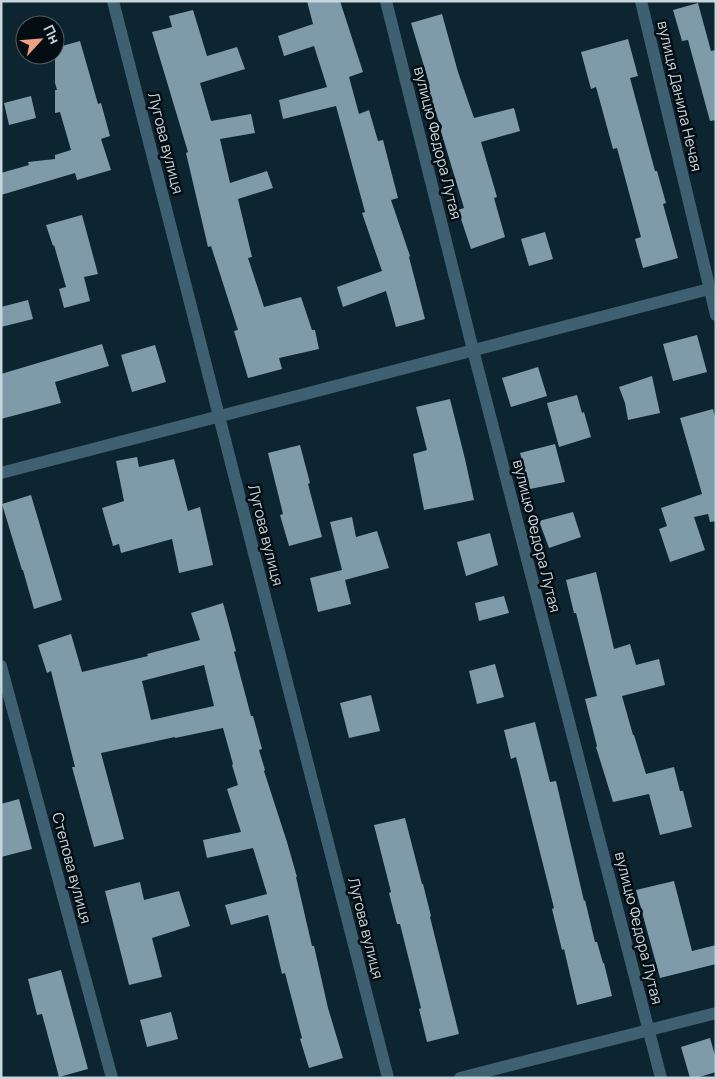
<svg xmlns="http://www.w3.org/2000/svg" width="717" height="1079" viewBox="0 0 717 1079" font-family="Manrope,sans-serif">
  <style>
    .building { fill: #7f9ba9; fill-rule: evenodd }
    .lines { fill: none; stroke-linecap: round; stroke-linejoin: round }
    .minor { stroke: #3e6070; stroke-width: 12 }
    .labels { text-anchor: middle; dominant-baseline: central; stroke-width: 5; stroke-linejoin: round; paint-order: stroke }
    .street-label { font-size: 15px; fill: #c7d6dd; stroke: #040d12 }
  </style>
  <rect width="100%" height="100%" fill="#0c2530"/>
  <!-- building -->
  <g class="building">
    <path d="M307 1H340L363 72 349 77 359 114 369 110 378 141 383 140 398 198 391 200 410 256 409 257 425 319 396 327 386 291 343 307 337 287 382 271 362 213 365 212 336 106 283 119 279 100 327 87 314 46 284 56 278 36 313 24Z"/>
    <path d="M698 3 711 51 716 50V120L710 121 688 40 682 41 673 10Z"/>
    <path d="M193 10 207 56 237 47 245 69 200 83 211 121 251 114 255 133 220 139 230 183 267 171 273 188 238 199 252 257 248 258 264 307 301 297 312 330H315L319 349 279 358 282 369 248 378 234 331 238 330 211 246 208 247 186 153 188 152 152 32 172 27 169 16Z"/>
    <path d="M442 14 458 72 474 118 514 108 520 131 481 142 497 197 494 198 505 237 471 249 458 210 464 208 440 128H441L427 87 430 86 411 23Z"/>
    <path d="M628 39 638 76 630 78 655 171H657L666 203 663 204 678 258 643 268 635 239 641 237 617 148 613 149 596 87 591 89 581 52Z"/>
    <path d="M80 41 98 104 101 103 110 136 101 139 111 170 77 180 75 173 1 195V173L29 165 28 162 55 159V155L71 150 60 112 55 113V90H57L55 83V48Z"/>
    <path d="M31 96 36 118 9 125 4 103Z"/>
    <path d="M82 215 98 274 84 277 90 301 64 308 59 289 66 287 54 245 53 246 46 225Z"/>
    <path d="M545 232 553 259 529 266 521 239Z"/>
    <path d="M28 300 33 319 1 327V307Z"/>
    <path d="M697 335 707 372 673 381 663 344Z"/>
    <path d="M102 344 109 366 55 382 61 403 1 419V374Z"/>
    <path d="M155 345 166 382 132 392 121 355Z"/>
    <path d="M538 367 547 396 511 407 502 378Z"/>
    <path d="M652 376 660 413 628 420 625 403 619 387Z"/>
    <path d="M577 395 582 413 584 412 591 437 559 447 547 403Z"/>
    <path d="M450 399 465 459 474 500 424 510 413 454 427 450 416 407Z"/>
    <path d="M713 409 716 421V521L710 522 708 514 694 517 705 550 670 562 659 529 667 526 661 508 702 494 680 418Z"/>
    <path d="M555 444 565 482 530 489 520 453Z"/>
    <path d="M300 445 310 483 308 484 322 537 289 546 280 515 283 514 268 453Z"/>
    <path d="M137 457 139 467 174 459 188 511 200 507 213 565 179 573 172 539 121 553 119 544 113 546 102 508 124 501 116 461Z"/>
    <path d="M31 495 62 600 34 609 23 570H22L2 504Z"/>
    <path d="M573 512 581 537 549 548 539 521Z"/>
    <path d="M352 517 356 537 377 531 389 568 345 580 351 604 318 612 310 578 342 570 330 522Z"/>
    <path d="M490 533 498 565 466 576 457 542Z"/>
    <path d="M596 572 614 649 630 644 636 665 659 659 665 685 622 696 633 735H634L646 774 674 767 680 791H683L692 827 660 835 649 794 613 802 596 747 597 746 585 699 597 696 576 613H574L566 580Z"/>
    <path d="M504 596 509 613 479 621 475 603Z"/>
    <path d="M223 603 236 651 234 652 251 716H253L262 749 259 750 265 770 264 771 287 842 297 877H296L312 946H314L328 1008 343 1058 309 1068 300 1039 302 1038 285 973 282 974 268 915 231 925 225 905 267 894 253 848 207 858 203 840 241 832 227 789 238 785 232 765 233 764 223 728 175 738V737L101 753 124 839 94 847 72 767H75L51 671 47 673 38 645 71 634 82 672 148 656 147 654 200 640 191 613ZM204 665 214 706 151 720 142 681Z"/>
    <path d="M495 664 504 697 477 704 469 671Z"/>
    <path d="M371 695 380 731 349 738 340 703Z"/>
    <path d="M535 722 550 782 556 781 584 901 585 900 595 942H597L603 963H604L612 996 577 1005 564 949 562 950 552 909 554 908 516 757 511 759 504 730Z"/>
    <path d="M19 799 32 849 1 857V804Z"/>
    <path d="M405 818 422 884H423L431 916 430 917 459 1034 427 1042 419 1009 421 1008 400 924H397L389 893 391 892 374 825Z"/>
    <path d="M674 881 692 951 716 945V964L660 978 636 890Z"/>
    <path d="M140 882 144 900 179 891 190 926 152 938 162 977 129 985 105 891Z"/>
    <path d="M61 970 88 1069 59 1077 42 1014 37 1015 28 979Z"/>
    <path d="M171 1012 178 1039 147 1047 140 1020Z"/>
    <path d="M710 1038 716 1059V1072L696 1078H690L681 1047Z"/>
  </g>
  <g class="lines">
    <!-- minor -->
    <g class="minor">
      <path d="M113 1 388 1078"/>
      <path d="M386 1 473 350 661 1078"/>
      <path d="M641 1 716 315"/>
      <path d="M1 473 709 289"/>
      <path d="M1 666 112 1078"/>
      <path d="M460 1078 716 1013"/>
    </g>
  </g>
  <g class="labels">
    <!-- street labels -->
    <g class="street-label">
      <text transform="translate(680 96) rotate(77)">вулиця Данила Нечая</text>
      <text transform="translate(166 143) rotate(76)">Лугова вулиця</text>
      <text transform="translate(438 143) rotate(76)">вулицю Федора Лутая</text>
      <text transform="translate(266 535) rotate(76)">Лугова вулиця</text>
      <text transform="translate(537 536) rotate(76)">вулицю Федора Лутая</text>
      <text transform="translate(72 868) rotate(75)">Степова вулиця</text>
      <text transform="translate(366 928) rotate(76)">Лугова вулиця</text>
      <text transform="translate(639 928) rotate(76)">вулицю Федора Лутая</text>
    </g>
  </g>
  <!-- border -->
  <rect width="717" height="1079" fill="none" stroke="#c7d6dd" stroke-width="5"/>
  <!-- north arrow -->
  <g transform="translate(40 40) rotate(64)"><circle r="24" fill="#040d12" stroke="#525d63"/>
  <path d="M0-4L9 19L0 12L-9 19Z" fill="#f2a080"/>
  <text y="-8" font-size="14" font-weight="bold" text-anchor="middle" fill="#c7d6dd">Пн</text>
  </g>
</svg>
